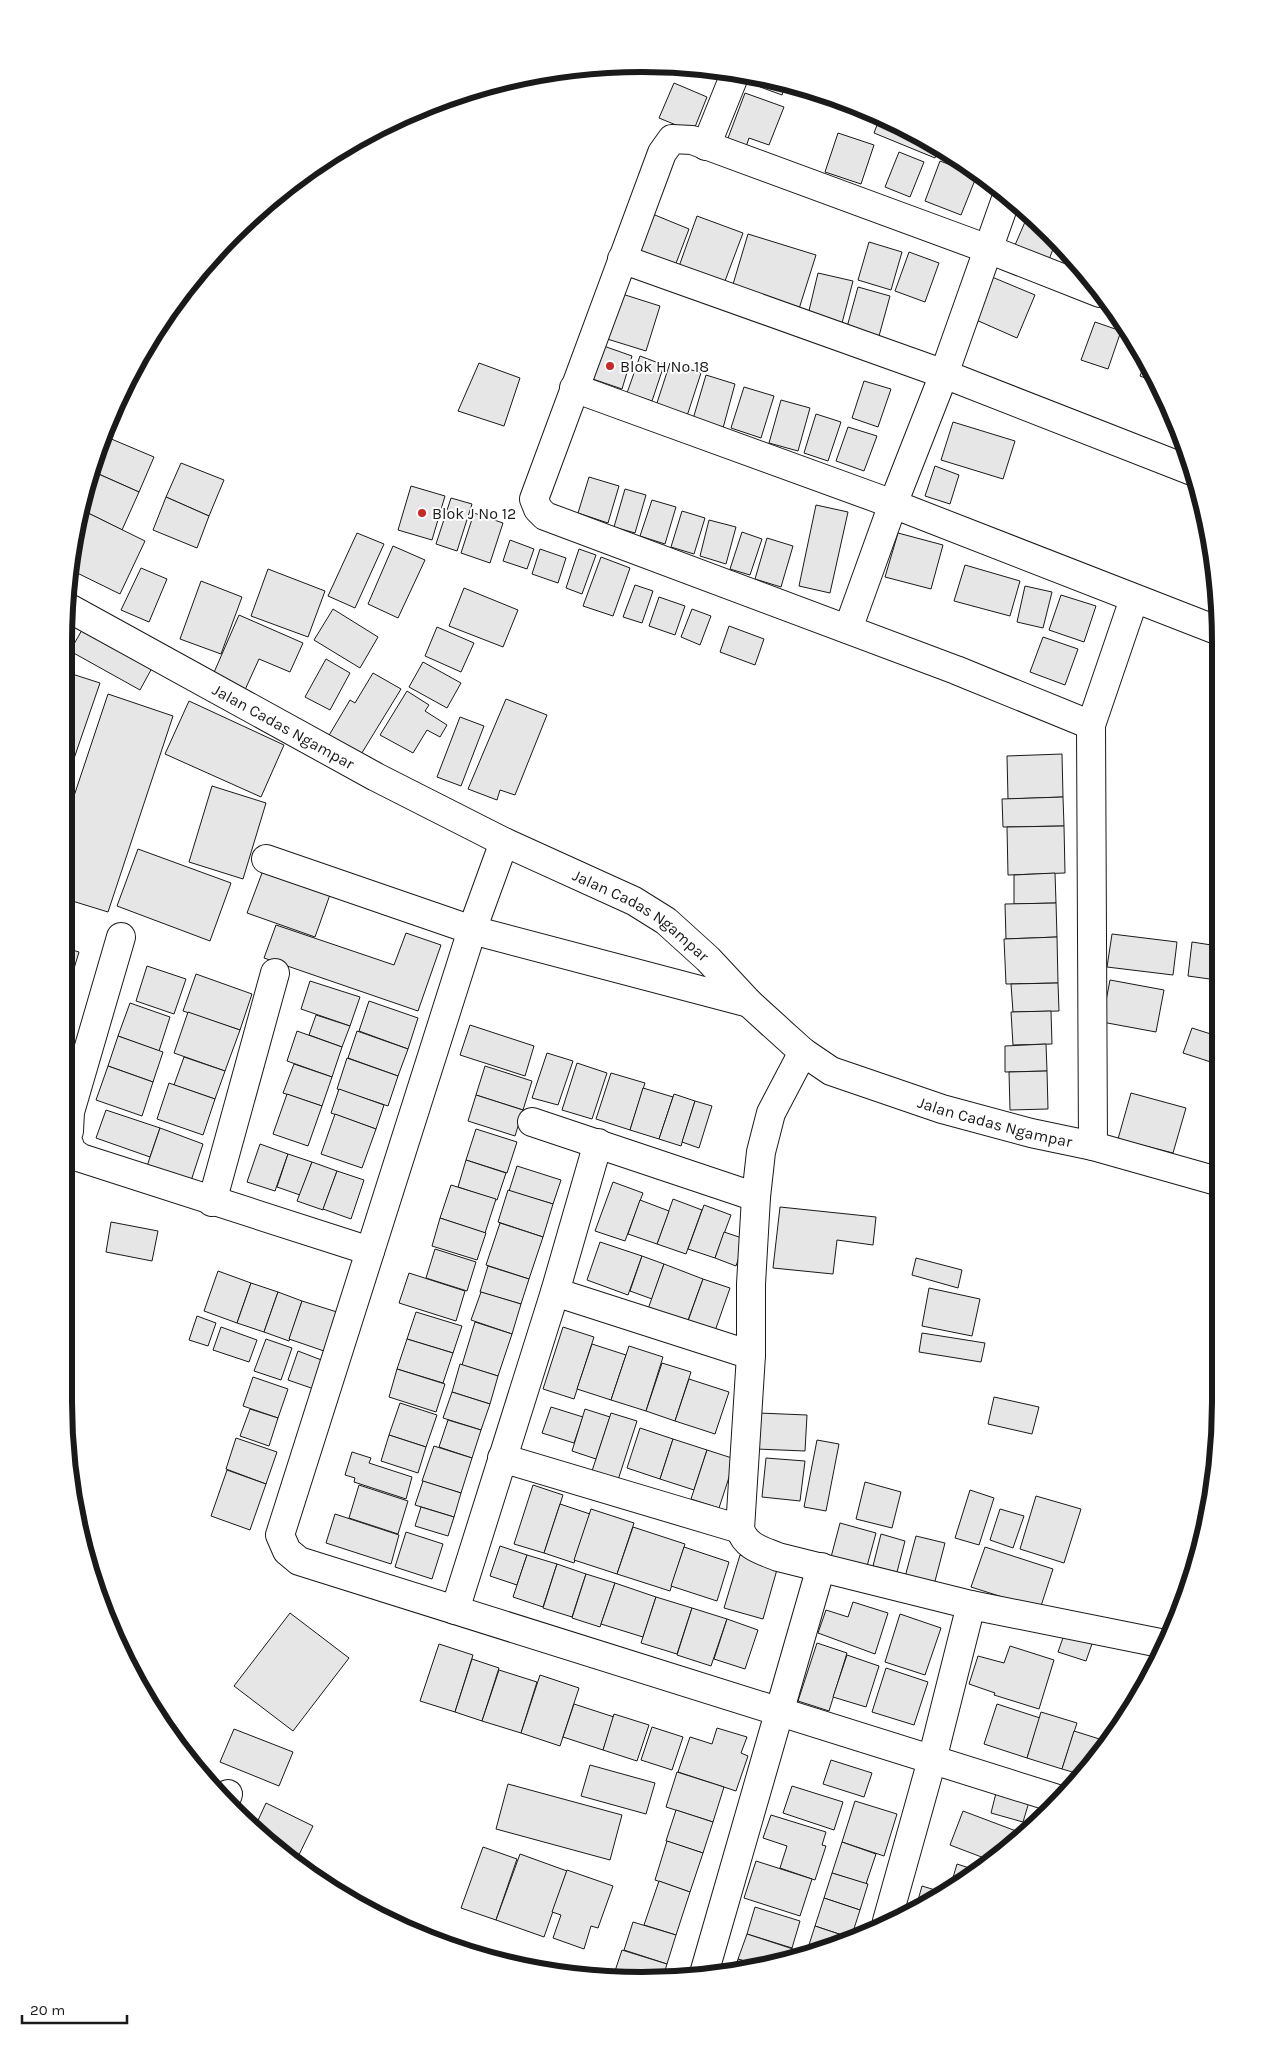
<svg xmlns="http://www.w3.org/2000/svg" width="1284" height="2045" viewBox="0 0 1284 2045" font-family="Karla,sans-serif">
  <style>
    .building { fill: #e6e6e6; stroke: #1a1a1a }
    .lines { fill: none; stroke-linecap: round; stroke-linejoin: round }
    .minor-casing { stroke: #1a1a1a; stroke-width: 30 }
    .minor { stroke: #fff; stroke-width: 28 }
    .poi-dot { fill: #c62828; stroke: #fff; stroke-width: 2 }
    .labels { text-anchor: middle; dominant-baseline: central; stroke-width: 4; stroke-linejoin: round; paint-order: stroke }
    .poi-label { font-size: 16px; fill: #1a1a1a; stroke: #fff; text-anchor: start }
    .street-label { font-size: 16px; fill: #1a1a1a; stroke: #fff }
    .rim { fill: none; stroke: #1a1a1a; stroke-width: 6 }
  </style>
  <rect width="100%" height="100%" fill="#fff"/>
  <!-- building -->
  <g class="building">
    <path d="M763 79 786 82 782 95 760 87Z"/>
    <path d="M674 83 707 97 693 132 659 118Z"/>
    <path d="M745 93 784 107 769 145 749 138 744 153 725 146Z"/>
    <path d="M880 117 897 123 938 149 935 158 874 133Z"/>
    <path d="M838 133 874 145 861 184 825 172Z"/>
    <path d="M899 152 924 162 910 197 885 187Z"/>
    <path d="M940 161 977 175 961 215 925 201Z"/>
    <path d="M650 213 689 229 675 266 635 252Z"/>
    <path d="M1028 215 1056 241 1047 265 1012 252Z"/>
    <path d="M697 216 743 233 722 289 677 272Z"/>
    <path d="M748 234 816 255 798 312 731 291Z"/>
    <path d="M869 242 902 252 891 290 858 280Z"/>
    <path d="M1061 246 1075 259V260L1058 256Z"/>
    <path d="M909 252 939 263 925 302 895 291Z"/>
    <path d="M818 273 853 281 841 327 807 319Z"/>
    <path d="M992 277 1035 295 1017 338 974 319Z"/>
    <path d="M858 287 890 296 879 336 847 327Z"/>
    <path d="M619 293 660 306 646 351 604 338Z"/>
    <path d="M1095 322 1121 331 1108 369 1081 360Z"/>
    <path d="M598 344 632 356 622 389 587 377Z"/>
    <path d="M640 356 664 365 652 401 627 393Z"/>
    <path d="M1146 360 1155 382 1140 376Z"/>
    <path d="M479 363 520 378 504 426 458 411Z"/>
    <path d="M670 363 701 373 687 416 656 406Z"/>
    <path d="M706 375 735 384 723 428 693 419Z"/>
    <path d="M864 381 891 389 878 427 852 418Z"/>
    <path d="M744 387 774 396 761 438 731 428Z"/>
    <path d="M781 400 810 408 798 451 769 443Z"/>
    <path d="M816 414 841 422 828 461 804 453Z"/>
    <path d="M953 422 1015 441 1003 479 941 460Z"/>
    <path d="M848 427 877 436 864 471 836 461Z"/>
    <path d="M109 438 154 457 139 492 94 472Z"/>
    <path d="M181 463 224 480 209 516 166 497Z"/>
    <path d="M935 466 959 475 950 504 925 496Z"/>
    <path d="M94 472 139 492 122 530 84 511Z"/>
    <path d="M589 477 619 486 608 523 578 513Z"/>
    <path d="M411 486 445 496 432 540 398 530Z"/>
    <path d="M625 489 646 495 635 533 614 527Z"/>
    <path d="M166 497 209 516 197 548 153 530Z"/>
    <path d="M451 498 472 504 457 551 436 544Z"/>
    <path d="M652 500 676 507 665 544 640 536Z"/>
    <path d="M816 505 848 512 830 593 799 586Z"/>
    <path d="M84 511 145 541 120 594 69 569Z"/>
    <path d="M682 511 705 518 694 554 671 547Z"/>
    <path d="M474 513 503 523 490 563 461 553Z"/>
    <path d="M709 520 736 527 726 564 700 556Z"/>
    <path d="M742 532 762 539 750 575 730 569Z"/>
    <path d="M357 533 384 544 355 608 328 596Z"/>
    <path d="M898 533 943 545 931 589 885 577Z"/>
    <path d="M767 538 793 546 781 587 755 579Z"/>
    <path d="M510 540 534 549 527 569 503 561Z"/>
    <path d="M393 546 425 560 398 618 368 604Z"/>
    <path d="M540 549 566 558 558 583 532 574Z"/>
    <path d="M579 549 596 555 582 594 566 588Z"/>
    <path d="M601 557 630 568 613 616 583 606Z"/>
    <path d="M965 565 1020 581 1010 616 954 601Z"/>
    <path d="M141 568 167 579 149 622 121 610Z"/>
    <path d="M268 569 325 591 308 637 251 616Z"/>
    <path d="M201 581 242 597 221 654 180 639Z"/>
    <path d="M635 585 653 591 642 623 623 617Z"/>
    <path d="M1025 586 1052 592 1043 628 1017 622Z"/>
    <path d="M464 588 518 610 503 647 449 626Z"/>
    <path d="M1061 595 1096 606 1084 642 1049 630Z"/>
    <path d="M659 597 685 606 675 635 649 626Z"/>
    <path d="M333 609 378 637 360 668 314 640Z"/>
    <path d="M692 609 711 616 700 645 681 637Z"/>
    <path d="M239 615 303 643 290 672 259 659 244 692 212 677Z"/>
    <path d="M729 626 764 639 755 665 720 652Z"/>
    <path d="M437 627 474 643 461 672 425 656Z"/>
    <path d="M82 630 152 668 140 690 70 651Z"/>
    <path d="M1043 637 1078 649 1065 685 1030 672Z"/>
    <path d="M326 659 350 673 330 710 305 697Z"/>
    <path d="M423 662 461 683 447 708 409 687Z"/>
    <path d="M69 673 100 683 69 773Z"/>
    <path d="M373 673 401 689 360 756 328 737 350 700 355 703Z"/>
    <path d="M407 691 429 705 425 711 447 725 440 737 427 730 413 753 380 735Z"/>
    <path d="M108 694 173 716 108 912 69 900V811Z"/>
    <path d="M506 699 547 715 515 795 500 790 497 800 468 789Z"/>
    <path d="M189 701 284 745 261 797 165 754Z"/>
    <path d="M460 717 484 726 461 786 437 777Z"/>
    <path d="M1062 754 1063 797 1008 799 1007 756Z"/>
    <path d="M212 786 266 803 243 879 189 862Z"/>
    <path d="M1063 797 1064 826 1003 827 1002 799Z"/>
    <path d="M1064 826 1065 873 1008 875 1007 827Z"/>
    <path d="M138 849 231 883 210 941 117 906Z"/>
    <path d="M265 865 332 889 315 937 247 913Z"/>
    <path d="M1055 873 1056 903 1014 904V875Z"/>
    <path d="M1056 903 1057 937 1006 939 1005 904Z"/>
    <path d="M276 925 394 965 406 933 441 945 418 1011 264 958Z"/>
    <path d="M1112 934 1177 942 1173 975 1107 967Z"/>
    <path d="M1057 937 1058 983 1006 984 1004 939Z"/>
    <path d="M1192 942 1218 946 1217 980 1188 976Z"/>
    <path d="M69 949 79 952 69 985Z"/>
    <path d="M147 966 186 979 174 1014 136 1001Z"/>
    <path d="M196 974 252 994 240 1030 183 1011Z"/>
    <path d="M1110 980 1164 990 1156 1032 1102 1022Z"/>
    <path d="M310 981 360 997 350 1026 301 1009Z"/>
    <path d="M1058 983 1059 1011 1013 1012 1011 984Z"/>
    <path d="M369 1001 418 1018 408 1049 359 1031Z"/>
    <path d="M130 1003 170 1017 159 1051 118 1036Z"/>
    <path d="M1051 1011 1052 1044 1013 1045 1011 1012Z"/>
    <path d="M188 1012 240 1030 225 1071 174 1053Z"/>
    <path d="M316 1015 350 1026 342 1047 309 1035Z"/>
    <path d="M470 1025 534 1046 525 1076 460 1055Z"/>
    <path d="M1192 1028 1217 1036V1064L1183 1053Z"/>
    <path d="M297 1031 342 1047 332 1077 287 1061Z"/>
    <path d="M357 1031 408 1049 398 1076 348 1058Z"/>
    <path d="M118 1036 163 1052 153 1082 108 1066Z"/>
    <path d="M1046 1044 1047 1071 1005 1072V1046Z"/>
    <path d="M547 1053 573 1061 558 1105 532 1098Z"/>
    <path d="M184 1057 225 1071 215 1099 174 1085Z"/>
    <path d="M347 1058 398 1076 388 1106 337 1089Z"/>
    <path d="M577 1063 607 1073 592 1119 562 1110Z"/>
    <path d="M294 1064 332 1077 322 1106 283 1093Z"/>
    <path d="M108 1066 153 1082 142 1116 96 1100Z"/>
    <path d="M485 1066 532 1081 523 1110 476 1095Z"/>
    <path d="M1047 1071 1048 1109 1010 1110 1009 1072Z"/>
    <path d="M611 1073 645 1083 630 1130 596 1119Z"/>
    <path d="M169 1083 215 1099 203 1135 157 1119Z"/>
    <path d="M643 1088 673 1097 659 1139 630 1130Z"/>
    <path d="M339 1089 384 1105 376 1129 331 1113Z"/>
    <path d="M1131 1093 1186 1108 1173 1153 1118 1139Z"/>
    <path d="M287 1094 322 1106 308 1146 273 1134Z"/>
    <path d="M674 1094 695 1101 681 1146 659 1139Z"/>
    <path d="M476 1095 523 1110 515 1136 468 1121Z"/>
    <path d="M695 1101 712 1106 699 1148 682 1142Z"/>
    <path d="M106 1110 160 1128 150 1157 96 1138Z"/>
    <path d="M335 1114 376 1129 362 1168 321 1154Z"/>
    <path d="M160 1128 203 1144 190 1184 146 1169Z"/>
    <path d="M476 1129 517 1142 507 1173 466 1160Z"/>
    <path d="M260 1144 288 1154 275 1191 247 1182Z"/>
    <path d="M288 1154 312 1162 300 1195 277 1187Z"/>
    <path d="M466 1160 506 1173 497 1200 458 1187Z"/>
    <path d="M312 1162 337 1171 323 1210 297 1201Z"/>
    <path d="M517 1166 561 1180 553 1204 509 1191Z"/>
    <path d="M337 1171 364 1180 351 1219 323 1209Z"/>
    <path d="M613 1182 643 1193 625 1241 595 1231Z"/>
    <path d="M451 1185 496 1199 485 1233 440 1218Z"/>
    <path d="M508 1190 553 1204 543 1237 498 1222Z"/>
    <path d="M673 1199 702 1210 686 1254 657 1244Z"/>
    <path d="M640 1200 669 1211 657 1244 628 1234Z"/>
    <path d="M704 1205 731 1215 715 1258 688 1249Z"/>
    <path d="M780 1207 876 1217 873 1245 837 1240 833 1274 773 1268Z"/>
    <path d="M440 1218 486 1233 477 1260 432 1246Z"/>
    <path d="M111 1222 158 1231 152 1261 106 1252Z"/>
    <path d="M500 1223 543 1237 529 1279 486 1265Z"/>
    <path d="M724 1232 745 1239 736 1266 715 1258Z"/>
    <path d="M600 1242 642 1256 628 1295 587 1280Z"/>
    <path d="M435 1249 476 1262 467 1291 426 1278Z"/>
    <path d="M642 1256 664 1264 652 1299 630 1291Z"/>
    <path d="M916 1258 962 1270 958 1288 912 1275Z"/>
    <path d="M664 1264 703 1279 687 1323 648 1309Z"/>
    <path d="M488 1266 529 1279 521 1304 480 1292Z"/>
    <path d="M218 1271 251 1283 237 1323 204 1311Z"/>
    <path d="M409 1273 465 1291 456 1321 399 1303Z"/>
    <path d="M703 1279 730 1288 715 1331 688 1321Z"/>
    <path d="M251 1283 278 1292 264 1332 237 1323Z"/>
    <path d="M929 1288 980 1299 972 1336 922 1326Z"/>
    <path d="M278 1292 302 1301 289 1341 264 1332Z"/>
    <path d="M481 1292 521 1304 512 1334 471 1320Z"/>
    <path d="M302 1301 337 1312 324 1351 289 1339Z"/>
    <path d="M416 1312 462 1326 453 1353 407 1339Z"/>
    <path d="M197 1316 216 1323 208 1346 189 1340Z"/>
    <path d="M475 1322 512 1334 498 1376 462 1365Z"/>
    <path d="M221 1327 257 1340 249 1362 213 1350Z"/>
    <path d="M563 1327 594 1337 574 1399 543 1389Z"/>
    <path d="M922 1333 985 1343 981 1362 919 1352Z"/>
    <path d="M266 1339 292 1348 281 1380 254 1371Z"/>
    <path d="M407 1339 453 1353 443 1383 397 1369Z"/>
    <path d="M592 1344 626 1355 611 1400 577 1389Z"/>
    <path d="M629 1346 663 1357 646 1411 611 1400Z"/>
    <path d="M298 1351 324 1361 314 1389 288 1380Z"/>
    <path d="M662 1363 691 1372 675 1421 646 1411Z"/>
    <path d="M460 1364 498 1376 490 1404 452 1392Z"/>
    <path d="M397 1369 445 1384 436 1412 389 1397Z"/>
    <path d="M253 1377 288 1389 278 1418 243 1406Z"/>
    <path d="M689 1379 729 1392 715 1434 675 1421Z"/>
    <path d="M452 1392 490 1404 481 1430 443 1418Z"/>
    <path d="M994 1397 1039 1407 1032 1434 988 1424Z"/>
    <path d="M400 1403 437 1415 426 1447 389 1435Z"/>
    <path d="M551 1407 583 1417 574 1443 542 1433Z"/>
    <path d="M250 1409 278 1418 269 1446 240 1436Z"/>
    <path d="M585 1409 610 1417 596 1459 572 1451Z"/>
    <path d="M611 1413 637 1421 618 1480 592 1471Z"/>
    <path d="M758 1413 807 1415 805 1451 756 1449Z"/>
    <path d="M448 1420 481 1430 472 1458 439 1447Z"/>
    <path d="M640 1428 673 1439 660 1479 627 1468Z"/>
    <path d="M389 1435 426 1447 418 1473 381 1461Z"/>
    <path d="M236 1438 277 1452 266 1484 226 1469Z"/>
    <path d="M673 1439 707 1450 694 1490 660 1479Z"/>
    <path d="M817 1440 839 1444 826 1511 804 1507Z"/>
    <path d="M434 1446 472 1458 461 1493 422 1481Z"/>
    <path d="M707 1450 735 1459 719 1508 691 1499Z"/>
    <path d="M352 1452 371 1458 369 1463 412 1477 406 1499 354 1482 355 1478 345 1475Z"/>
    <path d="M766 1458 805 1461 800 1501 762 1497Z"/>
    <path d="M227 1470 266 1484 250 1530 211 1516Z"/>
    <path d="M423 1481 461 1493 454 1517 415 1505Z"/>
    <path d="M865 1482 901 1492 892 1528 856 1519Z"/>
    <path d="M359 1485 408 1501 398 1534 349 1518Z"/>
    <path d="M533 1485 563 1495 544 1553 514 1544Z"/>
    <path d="M970 1490 994 1498 979 1545 955 1538Z"/>
    <path d="M1036 1496 1081 1509 1064 1563 1020 1549Z"/>
    <path d="M560 1504 590 1514 574 1563 544 1553Z"/>
    <path d="M421 1507 454 1517 448 1536 415 1526Z"/>
    <path d="M591 1509 634 1523 617 1574 574 1560Z"/>
    <path d="M1000 1509 1024 1516 1013 1548 990 1540Z"/>
    <path d="M335 1514 399 1535 391 1564 326 1543Z"/>
    <path d="M840 1523 876 1533 866 1570 830 1561Z"/>
    <path d="M633 1527 685 1544 670 1591 617 1574Z"/>
    <path d="M406 1532 443 1544 432 1579 395 1567Z"/>
    <path d="M881 1534 905 1541 897 1572 873 1566Z"/>
    <path d="M916 1536 945 1543 934 1585 905 1577Z"/>
    <path d="M500 1546 527 1555 517 1585 490 1576Z"/>
    <path d="M684 1547 729 1562 717 1601 671 1586Z"/>
    <path d="M985 1547 1053 1569 1040 1609 971 1587Z"/>
    <path d="M527 1555 557 1564 543 1607 513 1597Z"/>
    <path d="M740 1555 778 1566 763 1619 724 1608Z"/>
    <path d="M557 1564 586 1574 572 1617 543 1608Z"/>
    <path d="M586 1574 615 1583 600 1627 572 1618Z"/>
    <path d="M615 1583 656 1597 643 1637 601 1624Z"/>
    <path d="M656 1597 692 1608 677 1654 641 1643Z"/>
    <path d="M853 1602 888 1613 875 1654 818 1633 826 1610 848 1617Z"/>
    <path d="M692 1608 727 1619 711 1666 677 1655Z"/>
    <path d="M290 1613 349 1658 293 1731 234 1686Z"/>
    <path d="M900 1614 941 1628 925 1675 885 1662Z"/>
    <path d="M727 1619 758 1630 745 1669 714 1659Z"/>
    <path d="M1065 1632 1093 1641 1086 1661 1058 1652Z"/>
    <path d="M817 1643 847 1653 829 1711 798 1701Z"/>
    <path d="M439 1644 473 1655 455 1712 420 1701Z"/>
    <path d="M1010 1646 1054 1660 1039 1709 994 1695 995 1693 969 1684 978 1656 1004 1663Z"/>
    <path d="M847 1655 879 1666 866 1707 833 1697Z"/>
    <path d="M472 1659 499 1668 482 1721 455 1712Z"/>
    <path d="M886 1668 928 1682 914 1725 872 1712Z"/>
    <path d="M499 1670 537 1682 521 1733 482 1721Z"/>
    <path d="M540 1675 579 1688 560 1746 521 1733Z"/>
    <path d="M574 1704 614 1717 603 1750 563 1737Z"/>
    <path d="M997 1704 1040 1718 1027 1758 984 1744Z"/>
    <path d="M1041 1712 1077 1723 1062 1769 1027 1758Z"/>
    <path d="M614 1714 649 1725 637 1761 603 1750Z"/>
    <path d="M652 1727 683 1737 672 1770 641 1760Z"/>
    <path d="M717 1728 747 1737 741 1753 748 1756 736 1791 678 1772 690 1737 712 1744Z"/>
    <path d="M234 1729 293 1752 279 1786 220 1762Z"/>
    <path d="M1074 1731 1109 1742 1101 1755 1083 1775 1062 1769Z"/>
    <path d="M831 1760 872 1773 864 1797 823 1784Z"/>
    <path d="M590 1765 655 1783 646 1814 581 1796Z"/>
    <path d="M677 1772 724 1787 713 1822 666 1807Z"/>
    <path d="M508 1784 622 1815 610 1860 496 1829Z"/>
    <path d="M792 1786 843 1802 834 1830 783 1813Z"/>
    <path d="M996 1793 1029 1802 1023 1822 991 1813Z"/>
    <path d="M855 1801 897 1814 884 1856 842 1842Z"/>
    <path d="M266 1803 313 1826 295 1863 254 1829Z"/>
    <path d="M676 1810 713 1822 703 1853 666 1841Z"/>
    <path d="M963 1811 1024 1834 992 1861 950 1845Z"/>
    <path d="M771 1815 826 1832 822 1845 826 1846 815 1880 780 1868 787 1846 763 1838Z"/>
    <path d="M667 1841 703 1853 690 1892 655 1880Z"/>
    <path d="M842 1842 876 1854 866 1884 832 1873Z"/>
    <path d="M483 1847 517 1859 496 1920 461 1908Z"/>
    <path d="M520 1854 567 1871 544 1937 496 1920Z"/>
    <path d="M756 1861 812 1879 800 1916 744 1898Z"/>
    <path d="M957 1864 979 1871 963 1884 949 1891Z"/>
    <path d="M567 1870 613 1886 598 1928 591 1926 584 1949 553 1938 561 1915 552 1912Z"/>
    <path d="M832 1873 868 1884 860 1910 824 1898Z"/>
    <path d="M659 1881 690 1892 676 1935 644 1925Z"/>
    <path d="M922 1886 945 1893 916 1907Z"/>
    <path d="M824 1898 860 1910 851 1938 815 1926Z"/>
    <path d="M755 1907 800 1921 792 1948 747 1934Z"/>
    <path d="M633 1922 676 1935 667 1964 624 1950Z"/>
    <path d="M815 1926 851 1938H853L828 1951 816 1953 807 1951Z"/>
    <path d="M747 1934 793 1949 790 1959 760 1966 738 1959Z"/>
    <path d="M622 1950 667 1964 662 1980 642 1981 613 1977Z"/>
    <path d="M738 1959 760 1966 734 1972Z"/>
  </g>
  <g class="lines">
    <!-- minor casing -->
    <g class="minor-casing">
      <g id="minor">
        <path d="M706 146 735 74"/>
        <path d="M622 259 944 374 1192 471"/>
        <path d="M574 388 893 504 1219 631"/>
        <path id="s1" d="M69 608 376 777 504 842 634 901 666 921 708 959 749 1003 782 1033 803 1052 831 1071 942 1109 1031 1133 1093 1146 1217 1181"/>
        <path d="M848 629 893 504 944 374 1007 196"/>
        <path d="M1091 725 1134 599"/>
        <path d="M504 842 472 930 280 1535 287 1551 299 1561 1061 1800"/>
        <path d="M266 859 472 930 749 1003"/>
        <path d="M803 1052 771 1113 761 1152 756 1197 751 1284V1355L740 1529C746 1547 761 1550 778 1557L971 1605 1165 1644"/>
        <path d="M532 1122 756 1197"/>
        <path d="M69 1131 70 1112 121 937"/>
        <path d="M69 1144 72 1152 81 1158 370 1251"/>
        <path d="M1093 1146 1091 725 956 670 545 516 538 509 534 499 662 153 672 139 692 140 988 249 1100 293"/>
        <path d="M212 1202 275 973"/>
        <path d="M555 1292 751 1355"/>
        <path d="M502 1458 740 1529"/>
        <path d="M455 1610 555 1292 598 1143"/>
        <path d="M225 1803 228 1794"/>
        <path d="M887 1921 932 1760 971 1605"/>
        <path d="M703 1977 821 1567"/>
      </g>
    </g>
    <!-- minor -->
    <use href="#minor" class="minor"/>
  </g>
  <!-- markers -->
  <g class="poi-dot">
    <circle cx="610" cy="366" r="5"/>
    <circle cx="422" cy="513" r="5"/>
  </g>
  <g class="labels">
    <!-- poi labels -->
    <g class="poi-label">
      <text x="620" y="366">Blok H No 18</text>
      <text x="432" y="513">Blok J No 12</text>
    </g>
    <!-- street labels -->
    <g class="street-label">
      <text stroke="none"><textPath href="#s1" startOffset="245">Jalan Cadas Ngampar</textPath></text>
      <text stroke="none"><textPath href="#s1" startOffset="650">Jalan Cadas Ngampar</textPath></text>
      <text stroke="none"><textPath href="#s1" startOffset="1070">Jalan Cadas Ngampar</textPath></text>
    </g>
  </g>
  <!-- crop -->
  <path d="M0 0H1284V2045H0ZM642 72H642A570 570 0 0 1 1212 642V1402A570 570 0 0 1 642 1972H642A570 570 0 0 1 72 1402V642A570 570 0 0 1 642 72Z" fill="#fff" fill-rule="evenodd"/>
  <path class="rim" d="M642 72H642A570 570 0 0 1 1212 642V1402A570 570 0 0 1 642 1972H642A570 570 0 0 1 72 1402V642A570 570 0 0 1 642 72Z"/>
  <!-- scale -->
  <path d="M22 2015v8h105v-8" fill="none" stroke="#1a1a1a" stroke-width="2.5"/>
  <text x="30" y="2015" font-size="15" fill="#1a1a1a" stroke="#ffffff" stroke-width="4" paint-order="stroke">20 m</text>
</svg>
